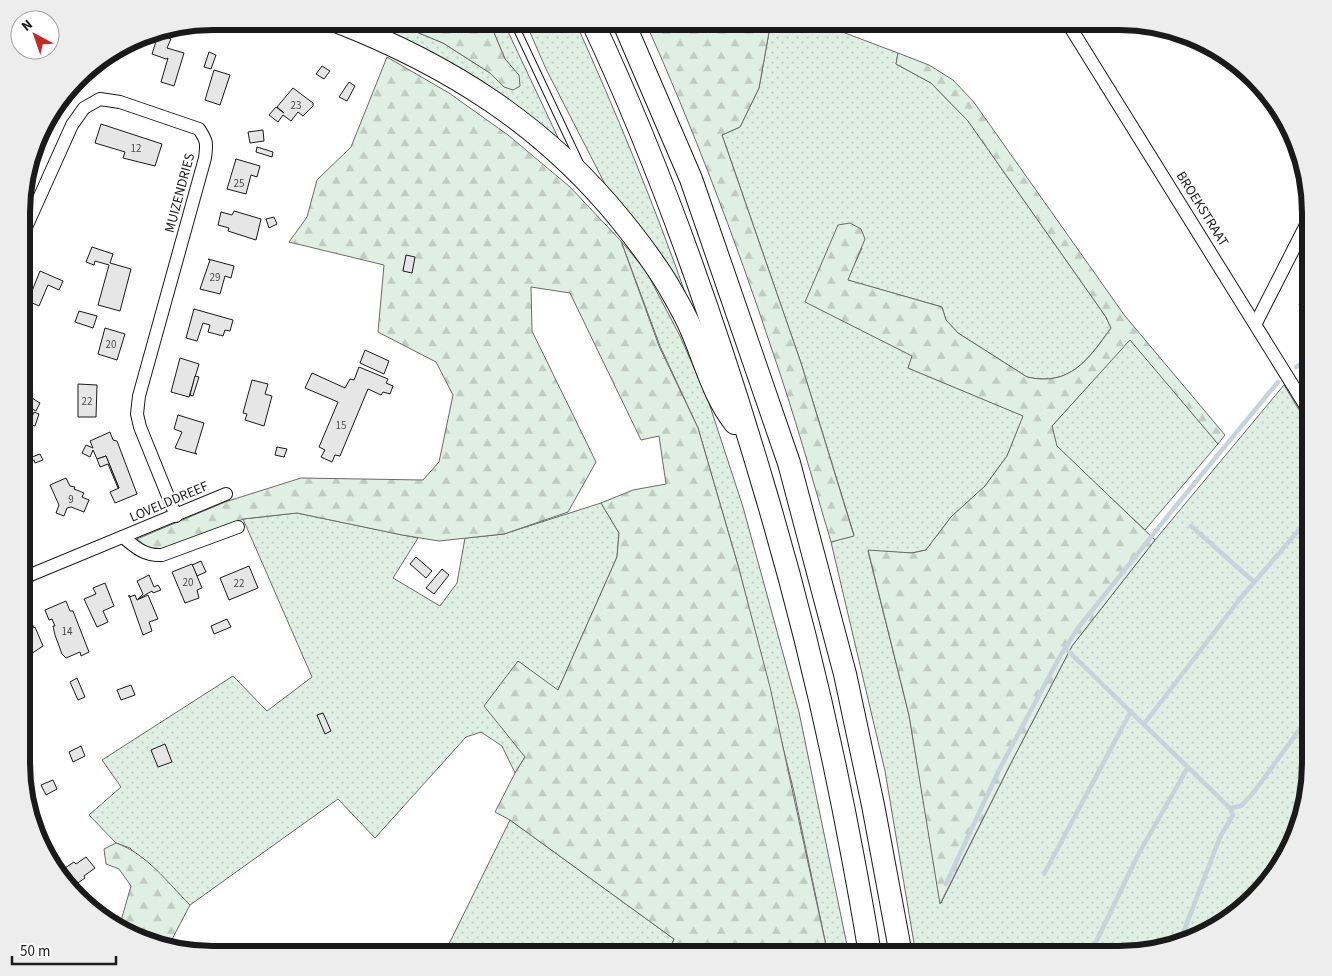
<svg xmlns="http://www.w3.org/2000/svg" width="1332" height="976" viewBox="0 0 1332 976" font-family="'Source Sans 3',sans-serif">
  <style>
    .grass { fill: url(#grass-dots); stroke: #6a6a6a }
    .forest { fill: url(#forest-firs); stroke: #6a6a6a }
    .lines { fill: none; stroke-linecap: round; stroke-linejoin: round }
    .stream { stroke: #c6d2dc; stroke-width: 4.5 }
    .building { fill: #e6e6e6; stroke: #1a1a1a }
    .service-casing { stroke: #1a1a1a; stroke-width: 8 }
    .minor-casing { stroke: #1a1a1a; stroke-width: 14 }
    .motorway-casing { stroke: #1a1a1a; stroke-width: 24 }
    .service { stroke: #fff; stroke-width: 6 }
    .minor { stroke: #fff; stroke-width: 12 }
    .motorway { stroke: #fff; stroke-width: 22 }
    .labels { text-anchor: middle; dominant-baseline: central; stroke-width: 4; stroke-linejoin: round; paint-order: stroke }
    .number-label { font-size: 11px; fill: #4d4d4d }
    .street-label { font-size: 14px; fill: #1a1a1a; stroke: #fff }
    .rim { fill: none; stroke: #1a1a1a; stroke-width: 6 }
  </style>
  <defs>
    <pattern id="grass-dots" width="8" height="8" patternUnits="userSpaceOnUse" patternTransform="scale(1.25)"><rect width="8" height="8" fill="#e0efe3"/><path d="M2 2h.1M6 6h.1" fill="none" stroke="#c0ccc2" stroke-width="1.8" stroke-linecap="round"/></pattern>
    <pattern id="forest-firs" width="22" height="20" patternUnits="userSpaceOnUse" patternTransform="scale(1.25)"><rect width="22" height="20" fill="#e0efe3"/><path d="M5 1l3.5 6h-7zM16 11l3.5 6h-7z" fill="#c0ccc2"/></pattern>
  </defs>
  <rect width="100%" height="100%" fill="#fff"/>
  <!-- grass -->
  <g class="grass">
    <path d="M357 21H390L443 43 490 73 504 87 519 76 505 59 489 21H503L561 144Z"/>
    <path d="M525 21H575C616 112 654 204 687 298L609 192 546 69Z"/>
    <path d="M771 21 816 22 898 53 896 64 931 83 968 121 1106 317 1111 328C1088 359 1071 387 1027 377L958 333 946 320 942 307 847 280 862 248 806 302 913 356 908 368 1024 416 1007 456 985 486 951 517 926 550 912 553 868 551 909 715 941 903 1012 761 1072 646 1155 540 1284 385 1310 428V775L1296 836 1271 880 1203 935 1119 955H916L885 771 831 542 854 535 801 363 722 135 740 127 759 88Z"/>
    <path d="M621 241 646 271 680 336 708 400 743 507 799 712 849 955H828L794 792 739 569 698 428 660 346Z"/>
    <path d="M1130 339 1218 444 1145 530 1056 446 1052 426Z"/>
    <path d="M601 503 619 533 617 557 558 690 525 757 515 773 502 746 481 732 466 737 375 838 338 799 190 905 130 848 116 843 89 815 121 787 102 760 233 676 267 711 312 677 243 519 297 513 418 538 393 578 440 606 457 583 465 538 504 534Z"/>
    <path d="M510 820 674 939 668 955 444 954Z"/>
  </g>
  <!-- forest -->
  <g class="forest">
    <path d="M390 21H489L505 59 519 75 520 86 513 90 504 87 490 73 443 43Z"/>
    <path d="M645 21H771L759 88 740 127 722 135 801 363 854 536 831 542C812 478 794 413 772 350 735 238 693 128 645 21Z"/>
    <path d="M898 53 929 65 953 80 973 101 1125 316 1225 435 1218 444 1130 340 1052 426 1057 446 1155 540 1072 646 1012 761 940 904 909 715 868 550 912 553 926 550 951 517 985 486 1007 456 1023 416 908 368 912 356 805 302 838 225 850 223 861 229 865 239 848 280 942 307 946 320 958 333 1027 377C1070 387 1089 359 1111 328L1106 317 968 121 931 83 896 64Z"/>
    <path d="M387 57 449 93 508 135 570 187 621 241 659 346 698 428 739 569 770 687 828 955H668L674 939 510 820 495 812 515 773 525 757 484 706 518 661 558 690 617 557 619 533 601 503 633 490 666 484 659 436 641 440 570 293 531 287 532 331 596 462 568 512 504 534 439 541 402 535 297 513 243 519 213 535 165 551 156 550 147 547 137 539 225 502 301 478 423 480 439 462 453 395 436 362 378 332 384 265 289 242 307 217 317 180 351 147Z"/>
    <path d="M116 843C147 854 167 882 190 905L168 947 140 940 119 928 131 886 119 869 106 864 104 849Z"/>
  </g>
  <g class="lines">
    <!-- stream -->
    <g class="stream">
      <path d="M1296 367 1310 359"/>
      <path d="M1191 526 1254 582"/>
      <path d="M1065 648 1230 808 1233 815 1220 837 1180 941"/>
      <path d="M1144 724 1239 600 1310 517"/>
      <path d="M1230 808 1241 806 1254 792 1310 715"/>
      <path d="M1044 874 1131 711"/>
      <path d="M946 884 999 770 1059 658 1078 628 1175 507 1278 382"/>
      <path d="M1088 955 1096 942 1138 855 1188 767"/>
    </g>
  </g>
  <!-- building -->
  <g class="building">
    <path d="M158 35 171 39 167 48 184 53 174 86 161 82 168 58 166 59 152 54Z"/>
    <path d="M209 52 216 55 211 69 204 67Z"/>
    <path d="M322 66 330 71 324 79 316 74Z"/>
    <path d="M214 70 230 75 220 105 205 100Z"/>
    <path d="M349 82 355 86 347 101 339 97Z"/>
    <path d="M293 88 313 103V106L303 116 298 112 291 121 283 115 278 122 269 115 276 107 284 113 277 107Z"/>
    <path d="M101 124 162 144 155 166 123 158 125 152 95 143Z"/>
    <path d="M263 130 264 141 250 143 248 132Z"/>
    <path d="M257 147 273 152 272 157 256 152Z"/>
    <path d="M236 159 260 166 257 177 251 175 246 194 227 189Z"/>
    <path d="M234 211 261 219 256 240 228 231 229 228 218 225 221 212 232 215Z"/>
    <path d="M274 217 277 224 269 228 266 219Z"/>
    <path d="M92 247 113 254 110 263 131 269 120 311 98 305 109 265 95 261 94 265 86 262Z"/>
    <path d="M406 255 415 257 412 273 403 271Z"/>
    <path d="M208 259 234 266 231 278 225 276 220 294 200 289 210 260Z"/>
    <path d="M40 271 63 281 59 290 48 285 39 306 28 301Z"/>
    <path d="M1310 297V323L1299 304Z"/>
    <path d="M194 309 233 320 230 331 225 330 223 336 208 332 210 325 203 323 197 341 186 338Z"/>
    <path d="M79 311 97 316 93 328 75 322Z"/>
    <path d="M105 328 125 334 117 360 98 354Z"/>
    <path d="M23 345 30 348 23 363Z"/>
    <path d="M365 350 389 361 384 374 360 363Z"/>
    <path d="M180 358 199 364 189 397 171 392Z"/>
    <path d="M359 367 388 379 386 383 393 386 390 394 383 392 381 395 368 389 340 456 335 455 332 462 321 457 325 450 319 447 338 402 305 388 312 373 345 388 350 379 354 380Z"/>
    <path d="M1310 369V381L1305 384 1300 376Z"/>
    <path d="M195 376 199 377 193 396 190 395Z"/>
    <path d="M252 380 268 384 265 394 272 396 264 426 245 420 247 414 243 413Z"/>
    <path d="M78 384 97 385 96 417H78Z"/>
    <path d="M27 395 40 403 36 411 23 404Z"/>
    <path d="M34 412 39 414 35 426 29 424Z"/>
    <path d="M178 415 204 423 195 453 197 454 175 448 182 432 174 429Z"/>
    <path d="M110 432 113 440 117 441 137 494 115 503 110 492 119 488 106 456 97 459 93 450 90 457 82 453 86 445 93 448 90 441Z"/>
    <path d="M277 447 287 449 284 457 275 455Z"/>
    <path d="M40 454 43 460 35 463 34 460 28 463 29 466 27 467 24 460Z"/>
    <path d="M106 456 119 488H118L108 464 100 467 97 459Z"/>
    <path d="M66 478 70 486 75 487 74 489 84 493 82 497 89 500 84 512 71 507 67 508 64 516 56 513 59 505 50 485Z"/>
    <path d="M416 557 432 571 426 578 410 564Z"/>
    <path d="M201 561 206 572 197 576 192 565Z"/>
    <path d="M192 564 202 588 197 590 199 598 185 603 172 572Z"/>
    <path d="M249 566 258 588 229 600 220 578Z"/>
    <path d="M442 569 449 575 434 594 426 588Z"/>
    <path d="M149 575 154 587 158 585 161 590 153 593 152 591 138 599 143 594 137 581Z"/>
    <path d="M105 583 114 606 103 611 108 622 97 627 84 599 96 594 93 588Z"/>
    <path d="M129 595V597L135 595 137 600 148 595 158 619 149 622 152 631 143 635Z"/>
    <path d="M66 601 70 611H73L89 652 81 656 80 652 66 658 62 654 55 635 53 626H55L52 619 49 620 45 610Z"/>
    <path d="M30 619 34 628 35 627 43 646 31 654 23 655V622Z"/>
    <path d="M227 619 231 627 214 634 211 626Z"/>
    <path d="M77 678 85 697 78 700 70 682Z"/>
    <path d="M131 685 135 695 121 700 117 690Z"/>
    <path d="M323 713 331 731 325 734 317 715Z"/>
    <path d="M165 744 172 762 158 767 151 750Z"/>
    <path d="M81 746 85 756 73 762 69 752Z"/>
    <path d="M53 780 57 789 46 795 41 785Z"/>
    <path d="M86 857 95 868 84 876 85 878 72 887 73 889 59 872 74 862 76 864Z"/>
  </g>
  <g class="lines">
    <!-- service casing -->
    <g class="service-casing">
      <path id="service" d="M513 21 580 163"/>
    </g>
    <!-- minor casing -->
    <g class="minor-casing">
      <g id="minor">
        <path d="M1067 22 1310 413"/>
        <path d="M23 234 72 125 84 108 100 99 120 102 199 129C207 141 207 143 205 158L139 396 137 414 140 427 176 516"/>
        <path d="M1256 323 1310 217"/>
        <path d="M123 537C136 548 145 556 162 555L238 527"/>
        <path d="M23 578 226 494"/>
      </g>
    </g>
    <!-- motorway casing -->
    <g class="motorway-casing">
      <g id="motorway">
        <path d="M336 21C449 65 544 125 621 220 638 241 655 263 669 287 677 301 686 316 692 331 705 361 714 397 735 423"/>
        <path d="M592 21C663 172 718 331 765 491 801 612 830 734 853 858 859 890 865 922 870 955"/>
        <path d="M623 21 691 179 789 463 845 674 873 805 901 955"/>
      </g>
    </g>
    <!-- service -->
    <use href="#service" class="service"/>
    <!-- minor -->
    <use href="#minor" class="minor"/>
    <!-- motorway -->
    <use href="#motorway" class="motorway"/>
  </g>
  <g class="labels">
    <!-- number labels -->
    <g class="number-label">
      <text x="296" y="105">23</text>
      <text x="136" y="148">12</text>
      <text x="239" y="183">25</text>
      <text x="215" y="277">29</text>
      <text x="111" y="344">20</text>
      <text x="87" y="401">22</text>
      <text x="341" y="425">15</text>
      <text x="71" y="499">9</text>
      <text x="188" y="582">20</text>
      <text x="239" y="583">22</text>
      <text x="67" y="631">14</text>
    </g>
    <!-- street labels -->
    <g class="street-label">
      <text transform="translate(180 193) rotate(-75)">MUIZENDRIES</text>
      <text transform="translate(1202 209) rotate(58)">BROEKSTRAAT</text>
      <text transform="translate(169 502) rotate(-23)">LOVELDDREEF</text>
    </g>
  </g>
  <!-- crop -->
  <path d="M0 0H1332V976H0ZM213 30H1119A183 183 0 0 1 1302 213V763A183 183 0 0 1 1119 946H213A183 183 0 0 1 30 763V213A183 183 0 0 1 213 30Z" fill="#ededed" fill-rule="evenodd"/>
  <path class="rim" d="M213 30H1119A183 183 0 0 1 1302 213V763A183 183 0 0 1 1119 946H213A183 183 0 0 1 30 763V213A183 183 0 0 1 213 30Z"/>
  <!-- north arrow -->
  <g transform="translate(35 35) rotate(320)"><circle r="24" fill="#ffffff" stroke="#a3a3a3"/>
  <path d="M0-4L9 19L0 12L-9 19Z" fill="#c62828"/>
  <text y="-8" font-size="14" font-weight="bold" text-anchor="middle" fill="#1a1a1a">N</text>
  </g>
  <!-- scale -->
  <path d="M12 956v8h104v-8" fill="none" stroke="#1a1a1a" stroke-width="2.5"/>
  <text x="20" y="956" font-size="15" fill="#1a1a1a" stroke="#ffffff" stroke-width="4" paint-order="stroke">50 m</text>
</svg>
